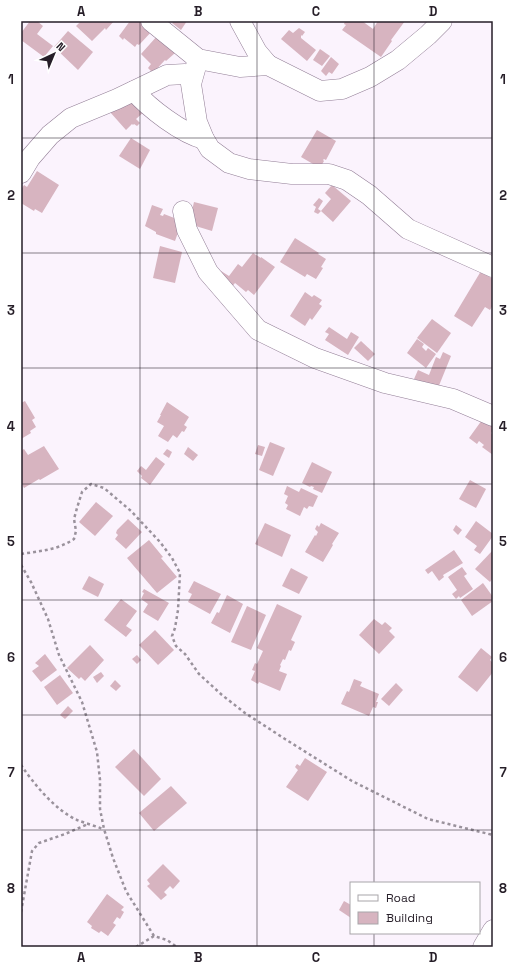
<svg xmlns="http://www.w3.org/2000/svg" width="514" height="968" viewBox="0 0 514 968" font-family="'Space Grotesk',sans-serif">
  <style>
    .building { fill: #d7b4c0 }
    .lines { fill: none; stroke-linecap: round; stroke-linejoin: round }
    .minor-casing { stroke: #927e96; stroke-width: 21 }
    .path { stroke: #9a929c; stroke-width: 2.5; stroke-dasharray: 3 3; stroke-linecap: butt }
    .minor { stroke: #fff; stroke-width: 20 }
    .grid { fill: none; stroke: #261e28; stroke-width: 1; stroke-opacity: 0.55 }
    .neatline { fill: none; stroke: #261e28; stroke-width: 1.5 }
    .grid-label { font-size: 13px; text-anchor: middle; font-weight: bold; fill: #261e28 }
  </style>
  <rect width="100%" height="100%" fill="#fbf3fd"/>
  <!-- building -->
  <g class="building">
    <path d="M30 21H37L43 26 37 34 53 46 44 57 21 40V33Z"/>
    <path d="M81 21H114L106 30 105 28 92 41 76 26Z"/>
    <path d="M130 21H143L153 30 139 45 137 44 135 47 124 38 123 40 119 36Z"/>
    <path d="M171 21H187L181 30 172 23 173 22Z"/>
    <path d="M345 21H362L373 29 378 21H405L391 40 392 41 381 57 342 30 346 25 344 24Z"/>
    <path d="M299 28 305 32 302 36 301 35V38L316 50 307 61 281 39 289 30 293 33Z"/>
    <path d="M68 31 93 52 78 70 54 47Z"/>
    <path d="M158 35 175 53 166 61 165 60 153 73 148 68 151 64 141 54Z"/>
    <path d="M320 49 330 56 322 66 313 60Z"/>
    <path d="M331 57 339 64 332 74 329 72 326 76 321 71Z"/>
    <path d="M132 95 146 110 136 119 140 123 137 126 134 124 133 125 132 124 126 130 110 112Z"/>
    <path d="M317 130 336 141 326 160 324 159 323 160 324 161 320 168 301 157Z"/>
    <path d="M131 138 150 150 140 169 119 156Z"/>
    <path d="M37 171 59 185 42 213 35 209 34 211 21 203V190L24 185 27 187Z"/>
    <path d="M332 185 351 201 333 222 321 211 331 199 325 193Z"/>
    <path d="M319 198 323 201 318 209 321 211 318 214 314 212 316 207 313 205Z"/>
    <path d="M194 202 218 208 212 231 189 224Z"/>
    <path d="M152 205 163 209 160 215 163 216 164 214 182 221 175 241 156 234V232L145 226Z"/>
    <path d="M295 238 319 253 318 254 326 259 321 267 323 268 316 279 307 274 305 277 280 262Z"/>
    <path d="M160 246 182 252 175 283 153 278Z"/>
    <path d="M253 253 261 258V257L275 267 254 295 248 290 246 292 235 283 231 288 217 277 221 271 229 276 238 264 242 267Z"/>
    <path d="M481 271 493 279V305L490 310 485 307 472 327 454 316Z"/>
    <path d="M305 292 312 297 314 295 322 300 319 304 322 306 312 320 310 318 305 326 290 316Z"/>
    <path d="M432 319 451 333 437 353 417 338Z"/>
    <path d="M329 327 347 339 351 332 359 337 348 355 325 340 329 334 325 332Z"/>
    <path d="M417 339 424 344 422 347 426 351 428 348 436 354 426 368 407 353Z"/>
    <path d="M361 341 375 354 368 361 354 348Z"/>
    <path d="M443 352 451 356 438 388 414 379 418 370 429 375 436 357 440 359Z"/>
    <path d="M25 401 35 418 32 420 36 427 30 431 31 433 21 439V403Z"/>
    <path d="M167 402 189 417 184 425 187 427 184 432 182 431 177 438 173 435 168 442 158 436 164 426 157 422 161 415H160Z"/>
    <path d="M482 420 493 427V431L491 433 493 435V455L482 447 484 445 479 441 477 444 469 438Z"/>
    <path d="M270 442 285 448 273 476 259 470Z"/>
    <path d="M258 445 265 447 262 456 255 454Z"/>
    <path d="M44 446 59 469 40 480 39 479 24 488 21 482V451L24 449 28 455Z"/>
    <path d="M188 447 198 455 193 461 184 454Z"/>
    <path d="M167 449 172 452 169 458 163 454Z"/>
    <path d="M156 457 165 464 150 485 141 478 142 476 137 471 141 466 146 470Z"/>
    <path d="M312 462 332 472 322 493 313 489 314 487 311 486 310 487 302 483Z"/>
    <path d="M470 480 486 489 476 508 459 499Z"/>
    <path d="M287 486 299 492 301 488 318 496 313 507 309 506 307 509 304 507 300 516 286 509 288 505 285 503 288 496 284 494Z"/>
    <path d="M96 502 113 516 95 536 79 522Z"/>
    <path d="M128 519 142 532 126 549 115 539 118 535 116 533 117 530Z"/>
    <path d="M476 521 493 534V536L480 554 474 550 477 546 465 537Z"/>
    <path d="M265 523 291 535 282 557 255 544Z"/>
    <path d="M321 523 339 533 332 544 333 545 323 562 305 552 315 535 316 536 318 532 315 529 317 525 319 527Z"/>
    <path d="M456 525 462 530 458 535 453 530Z"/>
    <path d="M149 540 163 557 161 558 177 577 157 593 127 558Z"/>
    <path d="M454 550 463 563 443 575 444 577 439 581 432 571 428 574 425 570Z"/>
    <path d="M493 550V578L490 582 475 569Z"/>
    <path d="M462 567 467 574 464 576 473 589 460 598 459 596 456 599 452 594 457 590 448 577Z"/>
    <path d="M291 568 308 577 299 594 282 586Z"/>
    <path d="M89 576 104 584 98 597 82 589Z"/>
    <path d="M194 581 221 594 210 614 188 602 192 594 188 592Z"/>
    <path d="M483 583 493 597V601L472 616 461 600Z"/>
    <path d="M144 589 169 603 158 621 143 612 148 604 141 599 144 593 142 592Z"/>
    <path d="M227 595 243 604 230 633 211 623 217 612 219 613Z"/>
    <path d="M121 599 137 611 126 626 132 630 126 637 104 620Z"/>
    <path d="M277 604 302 616 291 640 295 642 291 651 289 650 285 660 283 659 280 665 281 666 279 671 287 674 280 691 259 682 258 684 251 680 255 671 252 670 255 663 257 664 263 651 257 648Z"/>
    <path d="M247 606 266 615 251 650 231 642Z"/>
    <path d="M374 619 382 625 385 622 392 628 389 631 395 637 379 654 359 635Z"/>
    <path d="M155 630 174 650 158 665 139 645Z"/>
    <path d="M90 645 104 660 85 681 81 677 79 679 67 668Z"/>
    <path d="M481 648 492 657 490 660 493 663V672L477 692 458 677Z"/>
    <path d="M45 654 57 670 41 682 32 671 39 666 35 663Z"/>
    <path d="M137 655 141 660 137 664 132 659Z"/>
    <path d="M101 672 104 676 97 683 93 677Z"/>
    <path d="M60 675 73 693 57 705 44 687Z"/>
    <path d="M354 679 362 682 360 686 379 694 376 702H378L376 708 373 707 369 716 341 704 347 691 349 692Z"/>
    <path d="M115 680 121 686 116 691 110 686Z"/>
    <path d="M396 683 403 690 389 706 381 699Z"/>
    <path d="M68 706 73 711 65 719 60 715Z"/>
    <path d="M134 749 161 779 144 796 115 767Z"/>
    <path d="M305 758 327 772 308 801 286 787 298 770 295 767 297 764 300 766Z"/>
    <path d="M171 786 187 803 154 831 139 813Z"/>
    <path d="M163 864 180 881 173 889 170 886 164 892 167 895 161 900 147 886 150 884 147 880Z"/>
    <path d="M107 894 124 907 121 910 124 912 120 919 117 917 113 923 116 925 108 936 101 931 99 933 91 928 92 926 87 922Z"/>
    <path d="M344 901 351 905V918L339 910Z"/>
  </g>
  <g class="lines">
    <!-- minor casing -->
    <g class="minor-casing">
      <g id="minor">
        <path d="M151 21 198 59 240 67 268 65 320 91 342 89 370 77 398 60 428 35 442 21"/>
        <path d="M240 21 257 52 268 65"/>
        <path d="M198 59 191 84 197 122 204 139 210 149 229 163 249 169 266 171 292 174H329L347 180 369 195 408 229 493 267"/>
        <path d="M134 91C149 108 181 133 204 139"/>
        <path d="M21 173 30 158 50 135 71 118 117 99 167 75 185 74"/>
        <path d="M183 211 187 230 208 272 258 330 315 358 385 383 453 399 493 416"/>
        <path d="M483 947 493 930"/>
      </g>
    </g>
    <!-- path -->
    <g class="path">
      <path d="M21 554C40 551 58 550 74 539L76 531 74 519 77 508 82 492 91 484 104 488 131 511 160 542 172 558 180 573 178 610 175 628 172 636 176 646 185 654 199 674 222 695 245 713 285 739 352 781 428 819 493 835"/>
      <path d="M21 565 31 582 48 619 59 655 82 702 97 752 100 780V809L104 829 113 858 126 891 154 936"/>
      <path d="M21 765C34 784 55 810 77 820 85 823 95 826 103 829"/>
      <path d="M21 912 32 851 39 843 65 834 88 824"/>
      <path d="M136 947 154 936 167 940 177 947"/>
    </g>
    <!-- minor -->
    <use href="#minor" class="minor"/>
  </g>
  <!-- grid -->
  <path class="grid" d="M140 21V947M257 21V947M374 21V883M21 138H493M21 253H493M21 368H493M21 484H493M21 600H493M21 715H493M21 830H493M374 933V947"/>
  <!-- border -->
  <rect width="514" height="968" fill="none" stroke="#ffffff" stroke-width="44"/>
  <!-- legend -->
  <rect x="350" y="882" width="130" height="52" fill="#ffffff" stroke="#a8a5a9"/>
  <rect x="358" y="895" width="20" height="6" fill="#ffffff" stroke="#a8a5a9"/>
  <text x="386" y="902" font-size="12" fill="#261e28">Road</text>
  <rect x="358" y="912" width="20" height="12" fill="#d7b4c0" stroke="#a8a5a9"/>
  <text x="386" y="922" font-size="12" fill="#261e28">Building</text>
  <!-- north arrow -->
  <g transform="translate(54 54) rotate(44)" stroke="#ffffff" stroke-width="3" paint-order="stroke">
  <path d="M0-3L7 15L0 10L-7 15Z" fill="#261e28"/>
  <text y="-6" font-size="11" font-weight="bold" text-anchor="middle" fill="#261e28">N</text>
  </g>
  <rect x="22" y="22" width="470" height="924" class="neatline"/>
  <g class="grid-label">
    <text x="81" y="16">A</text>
    <text x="198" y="16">B</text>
    <text x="316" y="16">C</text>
    <text x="433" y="16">D</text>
    <text x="11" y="84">1</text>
    <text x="503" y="84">1</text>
    <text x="11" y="200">2</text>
    <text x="503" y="200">2</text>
    <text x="11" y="315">3</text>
    <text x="503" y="315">3</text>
    <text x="11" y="431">4</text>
    <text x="503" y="431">4</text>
    <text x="11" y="546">5</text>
    <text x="503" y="546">5</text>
    <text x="11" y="662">6</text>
    <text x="503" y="662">6</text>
    <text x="11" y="777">7</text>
    <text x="503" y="777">7</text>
    <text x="11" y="893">8</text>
    <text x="503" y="893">8</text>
    <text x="81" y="962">A</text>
    <text x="198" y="962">B</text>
    <text x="316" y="962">C</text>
    <text x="433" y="962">D</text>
  </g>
</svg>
